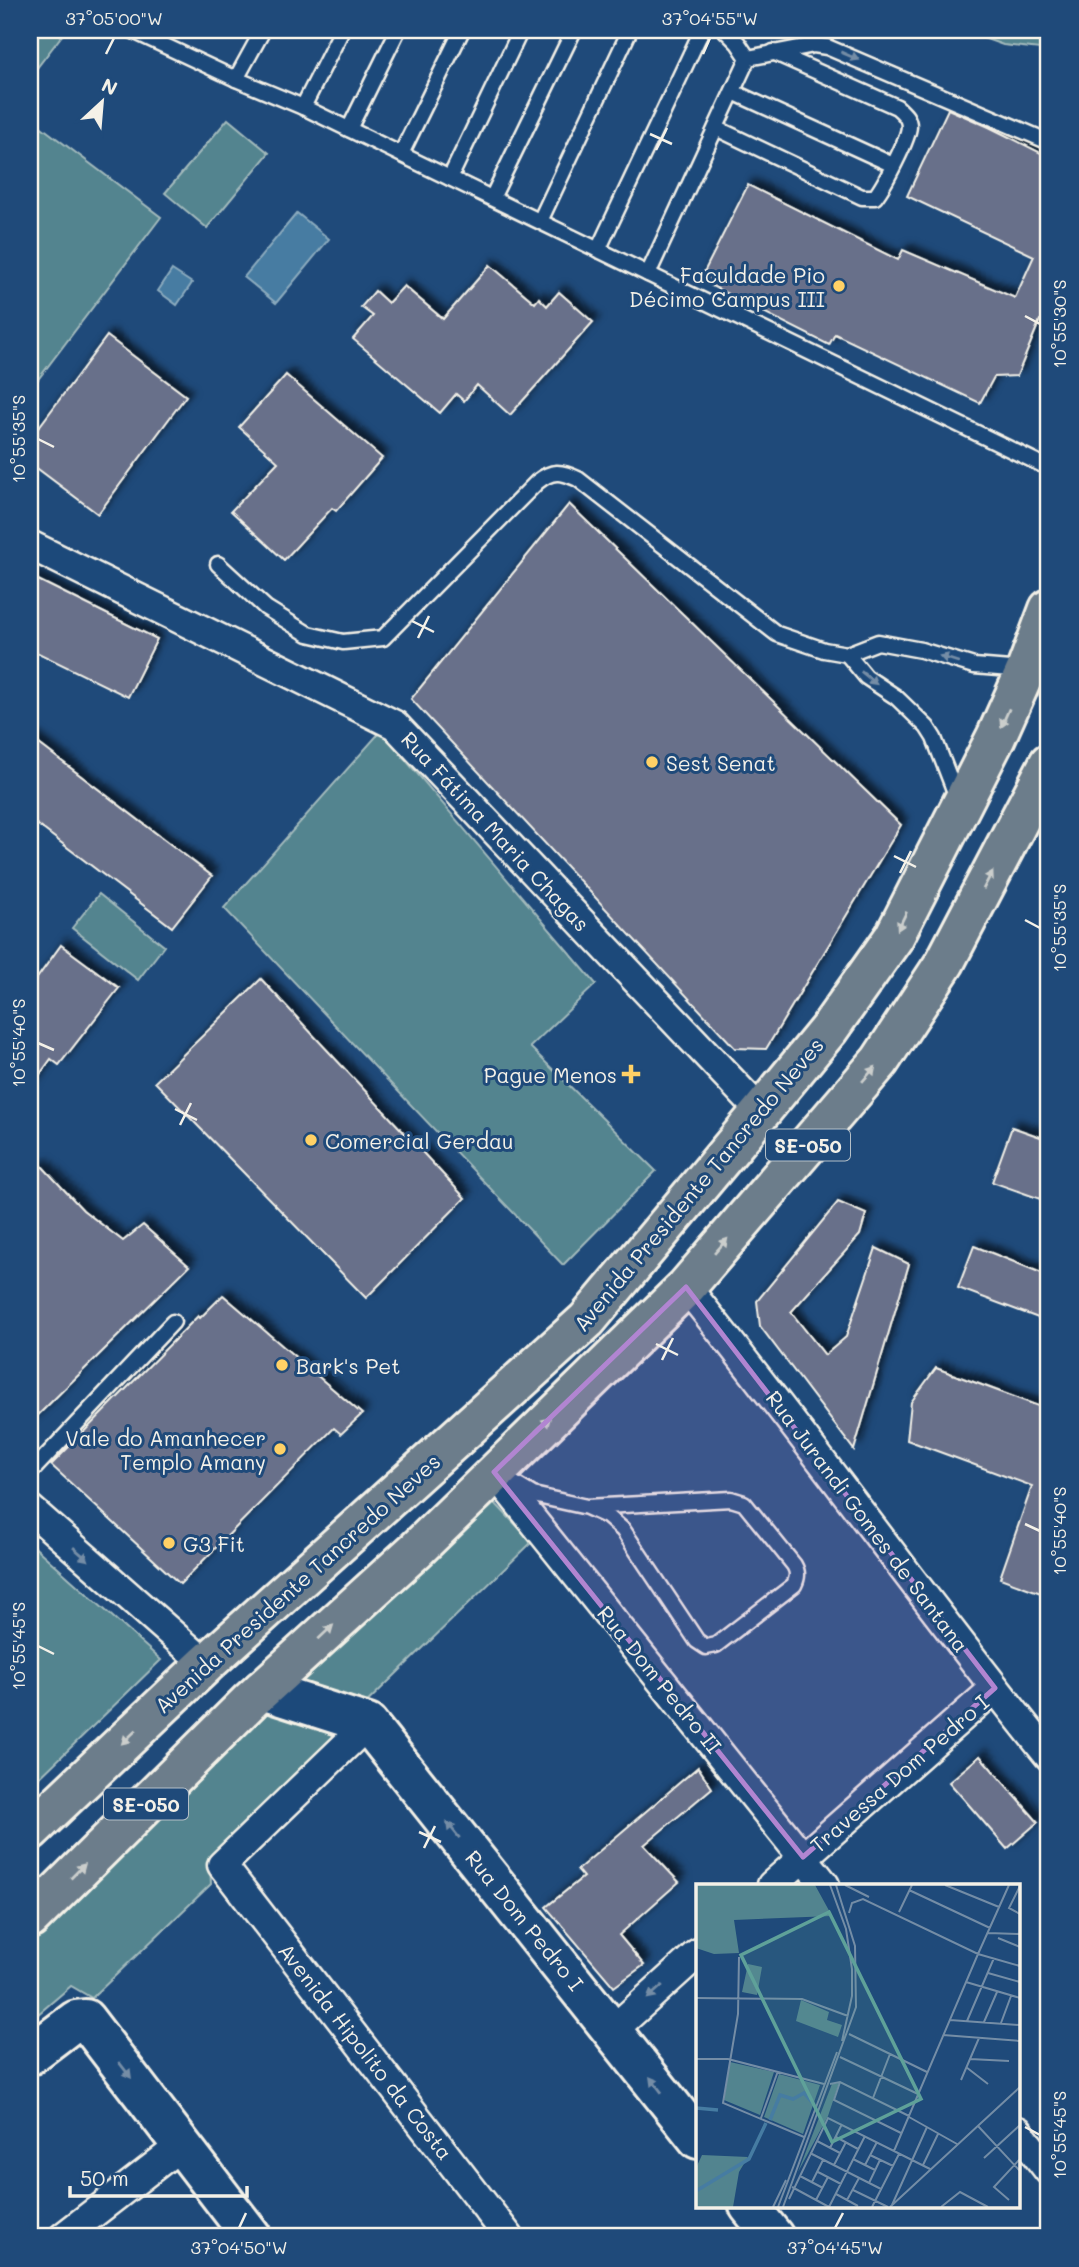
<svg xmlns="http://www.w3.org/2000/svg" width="1079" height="2267" viewBox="0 0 1079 2267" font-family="Mali,sans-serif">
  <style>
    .green { fill: #52848f; stroke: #a3babc; stroke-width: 2 }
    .water { fill: #467ca2; stroke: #8cabbe; stroke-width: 2 }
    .building { fill: #68708a; stroke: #f4f1e8; stroke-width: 2; filter: url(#shadow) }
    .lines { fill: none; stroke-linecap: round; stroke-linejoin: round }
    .lane-casing { stroke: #f4f1e8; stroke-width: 19 }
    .street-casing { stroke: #f4f1e8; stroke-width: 33 }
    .secondary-casing { stroke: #f4f1e8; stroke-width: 44 }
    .primary-casing { stroke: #f4f1e8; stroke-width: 44 }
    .lane { stroke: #1f4a7a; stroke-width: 14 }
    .street { stroke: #1f4a7a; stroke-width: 28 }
    .secondary { stroke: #1f4a7a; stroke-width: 38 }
    .primary { stroke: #6c7d8b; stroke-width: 38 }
    .oneway { fill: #748da6 }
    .oneway2 { fill: #cbcecc }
    .marked { fill: #b185d1; fill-opacity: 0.2; stroke: #b185d1; stroke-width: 5; stroke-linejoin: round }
    .ticks { fill: none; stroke: #f4f1e8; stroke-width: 2.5 }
    .poi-dot { fill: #ffd166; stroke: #1f4a7a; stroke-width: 2.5 }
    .labels { text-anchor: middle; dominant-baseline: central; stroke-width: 6; stroke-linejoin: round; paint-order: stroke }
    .shield { fill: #1f4a7a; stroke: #b4bfc7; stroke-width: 2 }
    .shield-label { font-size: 19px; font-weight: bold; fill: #f4f1e8 }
    .poi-label { font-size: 21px; fill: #f4f1e8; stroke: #1f4a7a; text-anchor: start }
    .street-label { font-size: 21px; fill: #f4f1e8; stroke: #1f4a7a }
    .inset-river { fill: none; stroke: #467ca2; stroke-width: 3.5 }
    .inset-road { fill: none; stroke: #748da6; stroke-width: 2 }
    .view { fill: #5fa199; fill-opacity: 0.15; stroke: #5fa199; stroke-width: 3.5 }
    .inset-edge { fill: none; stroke: #f4f1e8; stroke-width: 3.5 }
    .neatline { fill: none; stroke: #f4f1e8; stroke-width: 2.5 }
    .ticks-label { font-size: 18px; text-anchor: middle; fill: #f4f1e8 }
  </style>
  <defs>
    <filter id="shadow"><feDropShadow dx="6" dy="-6" stdDeviation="3.5" flood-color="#0009"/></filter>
  </defs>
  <rect width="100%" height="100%" fill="#1f4a7a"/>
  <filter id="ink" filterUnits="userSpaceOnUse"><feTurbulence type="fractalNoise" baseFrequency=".0143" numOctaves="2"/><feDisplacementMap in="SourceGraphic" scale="14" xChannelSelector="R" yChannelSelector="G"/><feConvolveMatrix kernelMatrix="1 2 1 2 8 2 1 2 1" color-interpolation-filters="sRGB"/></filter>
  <g filter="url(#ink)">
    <!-- green -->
    <g class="green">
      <path d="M30 30H66L30 77Z"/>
      <path d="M961 30H1049V50L1003 45Z"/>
      <path d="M31 119 161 217 30 390V121Z"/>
      <path d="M228 119 269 153 207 228 165 193Z"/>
      <path d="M381 731 596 984 530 1047 656 1171 563 1265 224 908Z"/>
      <path d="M99 894 164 946 138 980 72 928Z"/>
      <path d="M495 1503 532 1542 357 1712 291 1689Z"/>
      <path d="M30 1543 161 1660 30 1787Z"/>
      <path d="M275 1702 349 1724 210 1864 211 1884 92 1998 71 1986 30 2021V1932Z"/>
    </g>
    <!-- water -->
    <g class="water">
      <path d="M297 213 329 239 276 303 244 277Z"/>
      <path d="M172 270 192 283 177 305 158 291Z"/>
    </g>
    <!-- building -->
    <g class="building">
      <path d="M948 109 989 127 1049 157V319L1040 320 1017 376 994 377 980 403 835 334 829 345 700 280 748 185 898 260 903 250 1015 298 1034 256 907 196Z"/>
      <path d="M490 265 535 303 539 298 547 306 559 292 593 322 510 415 477 385 464 401 456 394 440 413 353 339 373 316 361 307 375 291 388 303 404 286 443 319Z"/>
      <path d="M107 336 186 396 98 514 30 463V439Z"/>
      <path d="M286 375 382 458 336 511 332 508 284 560 231 511 278 462 239 427Z"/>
      <path d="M569 504 901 825 766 1049 735 1048 411 699Z"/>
      <path d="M30 576 157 639 128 697 30 649Z"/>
      <path d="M30 737 212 876 172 927 30 819Z"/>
      <path d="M61 945 119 988 59 1065 51 1059 30 1088V988Z"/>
      <path d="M261 979 465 1198 366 1298 155 1082Z"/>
      <path d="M1012 1127 1049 1140V1202L992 1182Z"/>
      <path d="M41 1165 83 1210 123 1241 143 1225 189 1266 30 1423V1176Z"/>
      <path d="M838 1202 866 1214 860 1235 791 1312 825 1355 846 1337 876 1248 909 1264 854 1450 760 1326 757 1301Z"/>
      <path d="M974 1246 1049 1276V1322L958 1288Z"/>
      <path d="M223 1295 362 1414 341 1434 334 1428 180 1584 51 1465 198 1316 200 1318Z"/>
      <path d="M936 1368 1049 1410V1596L1000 1578 1032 1486 907 1440 911 1402Z"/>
      <path d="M980 1756 1038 1822 1007 1849 949 1782Z"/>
      <path d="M698 1767 712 1788 644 1845 679 1882 619 1935 644 1965 614 1987 546 1907 583 1877 577 1870Z"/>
    </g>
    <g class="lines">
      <!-- lane casing -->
      <g class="lane-casing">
        <g id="lane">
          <path d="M131 30 236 79"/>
          <path d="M263 30 236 79 303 107 1049 468"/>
          <path d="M725 30 738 43 748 58 814 45 827 47 1049 142"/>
          <path d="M733 92 893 165"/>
          <path d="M303 107 342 30"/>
          <path d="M716 128 862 197H875C884 186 909 138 909 126 909 117 903 113 897 107L773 52"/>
          <path d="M349 129 398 30"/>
          <path d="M401 154 462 30"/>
          <path d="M450 178 521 30"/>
          <path d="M492 198 574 30"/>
          <path d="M540 221 630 30"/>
          <path d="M598 250 702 30"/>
          <path d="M648 274 748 58"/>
          <path d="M218 564 266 608 308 634 343 642 383 638 537 482C552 470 561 471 578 479L777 634 824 650 847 654 878 642 921 650 974 666 1022 670"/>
          <path d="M847 654 866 677 896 697 927 727 934 738 958 800"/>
          <path d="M30 1473 173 1322"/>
          <path d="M513 1483 533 1495 587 1507 607 1516 623 1530 697 1641 706 1647 716 1645 794 1585C798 1577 798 1572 794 1565L744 1503 731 1499 587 1507"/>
        </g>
      </g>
      <!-- street casing -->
      <g class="street-casing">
        <g id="street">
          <path d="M30 545 395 725 761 1112"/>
          <path d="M686 1287C810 1441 925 1602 1049 1756"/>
          <path d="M494 1472 825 1885"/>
          <path d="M30 1509 206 1664"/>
          <path d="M368 1724 222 1865 509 2237"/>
          <path d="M772 1885 995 1688"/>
          <path d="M613 2030 698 1953"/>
          <path d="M1018 2131 1049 2171"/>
          <path d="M63 2237 183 2144"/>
        </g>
      </g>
      <!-- secondary casing -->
      <g class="secondary-casing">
        <g id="secondary">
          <path d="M262 1690 368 1724 698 2139"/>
          <path d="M30 2055 76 2020 85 2019 252 2237"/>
          <path d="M749 2206 774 2237"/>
        </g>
      </g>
      <!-- primary casing -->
      <g class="primary-casing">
        <g id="primary">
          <path d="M30 1831 206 1664 587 1320 761 1112 829 1029 894 937 996 737 1026 670 1049 609"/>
          <path d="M30 1919 251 1700 416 1550 686 1287 880 1061 945 962 1049 763"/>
        </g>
      </g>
      <!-- lane -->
      <use href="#lane" class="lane"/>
      <!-- street -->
      <use href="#street" class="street"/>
      <!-- secondary -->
      <use href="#secondary" class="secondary"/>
      <!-- primary -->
      <use href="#primary" class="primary"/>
    </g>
    <!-- one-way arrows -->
    <defs><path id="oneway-solid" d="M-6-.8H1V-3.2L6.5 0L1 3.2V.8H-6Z" transform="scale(1.75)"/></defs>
    <g class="oneway">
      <use href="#oneway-solid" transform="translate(850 56) rotate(23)"/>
      <use href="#oneway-solid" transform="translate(949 659) rotate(-162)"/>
      <use href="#oneway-solid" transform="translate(869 678) rotate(39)"/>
      <use href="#oneway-solid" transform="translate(81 1554) rotate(41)"/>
      <use href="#oneway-solid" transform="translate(453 1830) rotate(-129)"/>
      <use href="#oneway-solid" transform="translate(655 1992) rotate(138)"/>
      <use href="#oneway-solid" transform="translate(125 2070) rotate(52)"/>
      <use href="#oneway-solid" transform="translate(656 2085) rotate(-128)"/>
    </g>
    <g class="oneway2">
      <use href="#oneway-solid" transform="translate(1005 718) rotate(114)"/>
      <use href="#oneway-solid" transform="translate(988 880) rotate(-62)"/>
      <use href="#oneway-solid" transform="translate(902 921) rotate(116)"/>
      <use href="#oneway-solid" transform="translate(869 1074) rotate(-49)"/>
      <use href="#oneway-solid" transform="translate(721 1246) rotate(-49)"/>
      <use href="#oneway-solid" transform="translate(543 1425) rotate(-44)"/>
      <use href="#oneway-solid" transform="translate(326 1632) rotate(-43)"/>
      <use href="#oneway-solid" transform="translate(129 1737) rotate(137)"/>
      <use href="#oneway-solid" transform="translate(78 1871) rotate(-45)"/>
    </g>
  </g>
  <!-- marked area -->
  <path class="marked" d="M686 1287 995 1688 803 1857 494 1472Z"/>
  <!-- ticks -->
  <path class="ticks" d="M106 54 114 38M703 54 710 38M650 134 672 144M656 150 667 128M1025 316 1040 324M38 439 54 447M412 621 434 632M418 638 429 616M894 856 916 867M900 873 911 851M1025 920 1040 928M38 1043 54 1050M175 1109 197 1120M180 1125 191 1103M656 1344 678 1355M662 1360 673 1338M1025 1524 1040 1531M38 1646 54 1654M419 1832 441 1842M424 1848 435 1826M1025 2127 1040 2135M239 2228 246 2213M835 2228 843 2213"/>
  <!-- markers -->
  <g class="poi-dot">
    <circle cx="839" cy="286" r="7"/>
    <circle cx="652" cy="762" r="7"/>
    <path d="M627.5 1063.5h7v7h7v7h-7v7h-7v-7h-7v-7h7z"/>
    <circle cx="311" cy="1140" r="7"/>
    <circle cx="282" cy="1365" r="7"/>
    <circle cx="280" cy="1449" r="7"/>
    <circle cx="169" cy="1543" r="7"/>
  </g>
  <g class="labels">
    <!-- shield labels -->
    <g class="shield">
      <rect x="766" y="1129.5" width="84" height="31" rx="5"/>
      <rect x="104" y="1788.5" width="84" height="31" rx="5"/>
    </g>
    <g class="shield-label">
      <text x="808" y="1145">SE-050</text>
      <text x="146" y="1804">SE-050</text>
    </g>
    <!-- poi labels -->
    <g class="poi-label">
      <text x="825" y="274" text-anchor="end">Faculdade Pio<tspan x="825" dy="24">Décimo Campus III</tspan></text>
      <text x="666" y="762">Sest Senat</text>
      <text x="617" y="1074" text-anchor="end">Pague Menos</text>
      <text x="325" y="1140">Comercial Gerdau</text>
      <text x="296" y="1365">Bark's Pet</text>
      <text x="266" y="1437" text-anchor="end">Vale do Amanhecer<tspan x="266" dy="24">Templo Amany</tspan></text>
      <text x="183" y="1543">G3 Fit</text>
    </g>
    <!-- street labels -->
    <g class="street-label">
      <text transform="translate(496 831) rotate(47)">Rua Fátima Maria Chagas</text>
      <text transform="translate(698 1184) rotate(-50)">Avenida Presidente Tancredo Neves</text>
      <text transform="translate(868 1521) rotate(53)">Rua Jurandi Gomes de Santana</text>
      <text transform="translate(297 1583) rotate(-42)">Avenida Presidente Tancredo Neves</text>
      <text transform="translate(660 1679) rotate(51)">Rua Dom Pedro II</text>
      <text transform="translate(899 1773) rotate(-41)">Travessa Dom Pedro I</text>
      <text transform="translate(525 1920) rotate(51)">Rua Dom Pedro I</text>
      <text transform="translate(366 2051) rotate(52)">Avenida Hipolito da Costa</text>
    </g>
  </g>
  <!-- overview -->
  <g transform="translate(696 1884)">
    <rect width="324" height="324" fill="#1f4a7a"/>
    <path d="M0 1H119L136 32 38 36 43 69 18 70 0 64ZM52 80 66 83 61 111 46 108ZM105 116 133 128 131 136 146 141 142 153 100 137ZM34 178 78 188 64 231 28 216ZM83 190 124 201 107 250 68 233ZM143 199 132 232 102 288 136 200ZM6 271 52 273 43 288 37 323H0V284Z" fill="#52848f"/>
    <path class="inset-river" d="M0 224 22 226M74 236 84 211 97 215 108 209 117 219M0 307 53 275 70 239"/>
    <path class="inset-road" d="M134 1 150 45 156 85V112L146 157M149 1 173 13M249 1 303 23M324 2 313 24 324 30M213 6 294 44M203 28 216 1M153 29 156 19 167 15 282 70 324 82M292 49 324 50M302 54 324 63M282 70 313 1M43 73 42 130 27 219 108 253M292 89 324 98M270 98 324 114M0 114 106 115 152 132M254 136 323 141M271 137 298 74M288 138 301 108M305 139 315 112M153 150 231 188M247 151 324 157M144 173 222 210M0 175H32L128 200M274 175 313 177M270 183 292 200M265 196 283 154M144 198 138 216 205 249M134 200 144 198 213 232M177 214 194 170M213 233 261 260M65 234 82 187M282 242 324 287M140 253 162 265M121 257 144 269M134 264 146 240M198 267 282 70M114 269 185 305M174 271 197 282M288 274 324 241M157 275 179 286M138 281 150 258M169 281 181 258M227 281 242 250M122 288 145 300M104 292 127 304M116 298 127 276M173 299 184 276M96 303 133 323M157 306 192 323M140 310 162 322M93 315 132 234 234 285M120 316 132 293M151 316 163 294M313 316 298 303 324 275M196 321 231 243M77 323 90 296M82 323 141 168M87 323 160 123 159 62 140 1M133 323 169 252M176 323 203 270M194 323 324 203M245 323 264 308 292 323"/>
    <path class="view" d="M133 28 225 215 136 258 45 71Z"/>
    <rect width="324" height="324" class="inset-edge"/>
  </g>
  <!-- margin -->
  <rect width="1079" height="2267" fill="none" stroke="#1f4a7a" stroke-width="77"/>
  <!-- north arrow -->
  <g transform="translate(102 102) rotate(26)" stroke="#1f4a7a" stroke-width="5" paint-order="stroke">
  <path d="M0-5L12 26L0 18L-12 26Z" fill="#f4f1e8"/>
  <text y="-10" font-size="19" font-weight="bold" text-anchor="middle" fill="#f4f1e8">N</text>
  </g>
  <!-- scale -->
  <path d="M70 2186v10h177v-10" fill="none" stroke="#f4f1e8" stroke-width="3.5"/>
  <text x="80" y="2186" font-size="21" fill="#f4f1e8" stroke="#1f4a7a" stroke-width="5" paint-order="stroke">50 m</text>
  <rect x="38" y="38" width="1002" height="2190" class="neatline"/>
  <g class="ticks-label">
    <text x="114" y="25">37°05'00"W</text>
    <text x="710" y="25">37°04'55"W</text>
    <text transform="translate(1060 324) rotate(-90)" y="6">10°55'30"S</text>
    <text transform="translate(19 439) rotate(-90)" y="6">10°55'35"S</text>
    <text transform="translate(1060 928) rotate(-90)" y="6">10°55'35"S</text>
    <text transform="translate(19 1043) rotate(-90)" y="6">10°55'40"S</text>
    <text transform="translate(1060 1531) rotate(-90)" y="6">10°55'40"S</text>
    <text transform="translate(19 1646) rotate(-90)" y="6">10°55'45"S</text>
    <text transform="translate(1060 2135) rotate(-90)" y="6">10°55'45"S</text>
    <text x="239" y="2254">37°04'50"W</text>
    <text x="835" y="2254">37°04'45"W</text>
  </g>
</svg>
